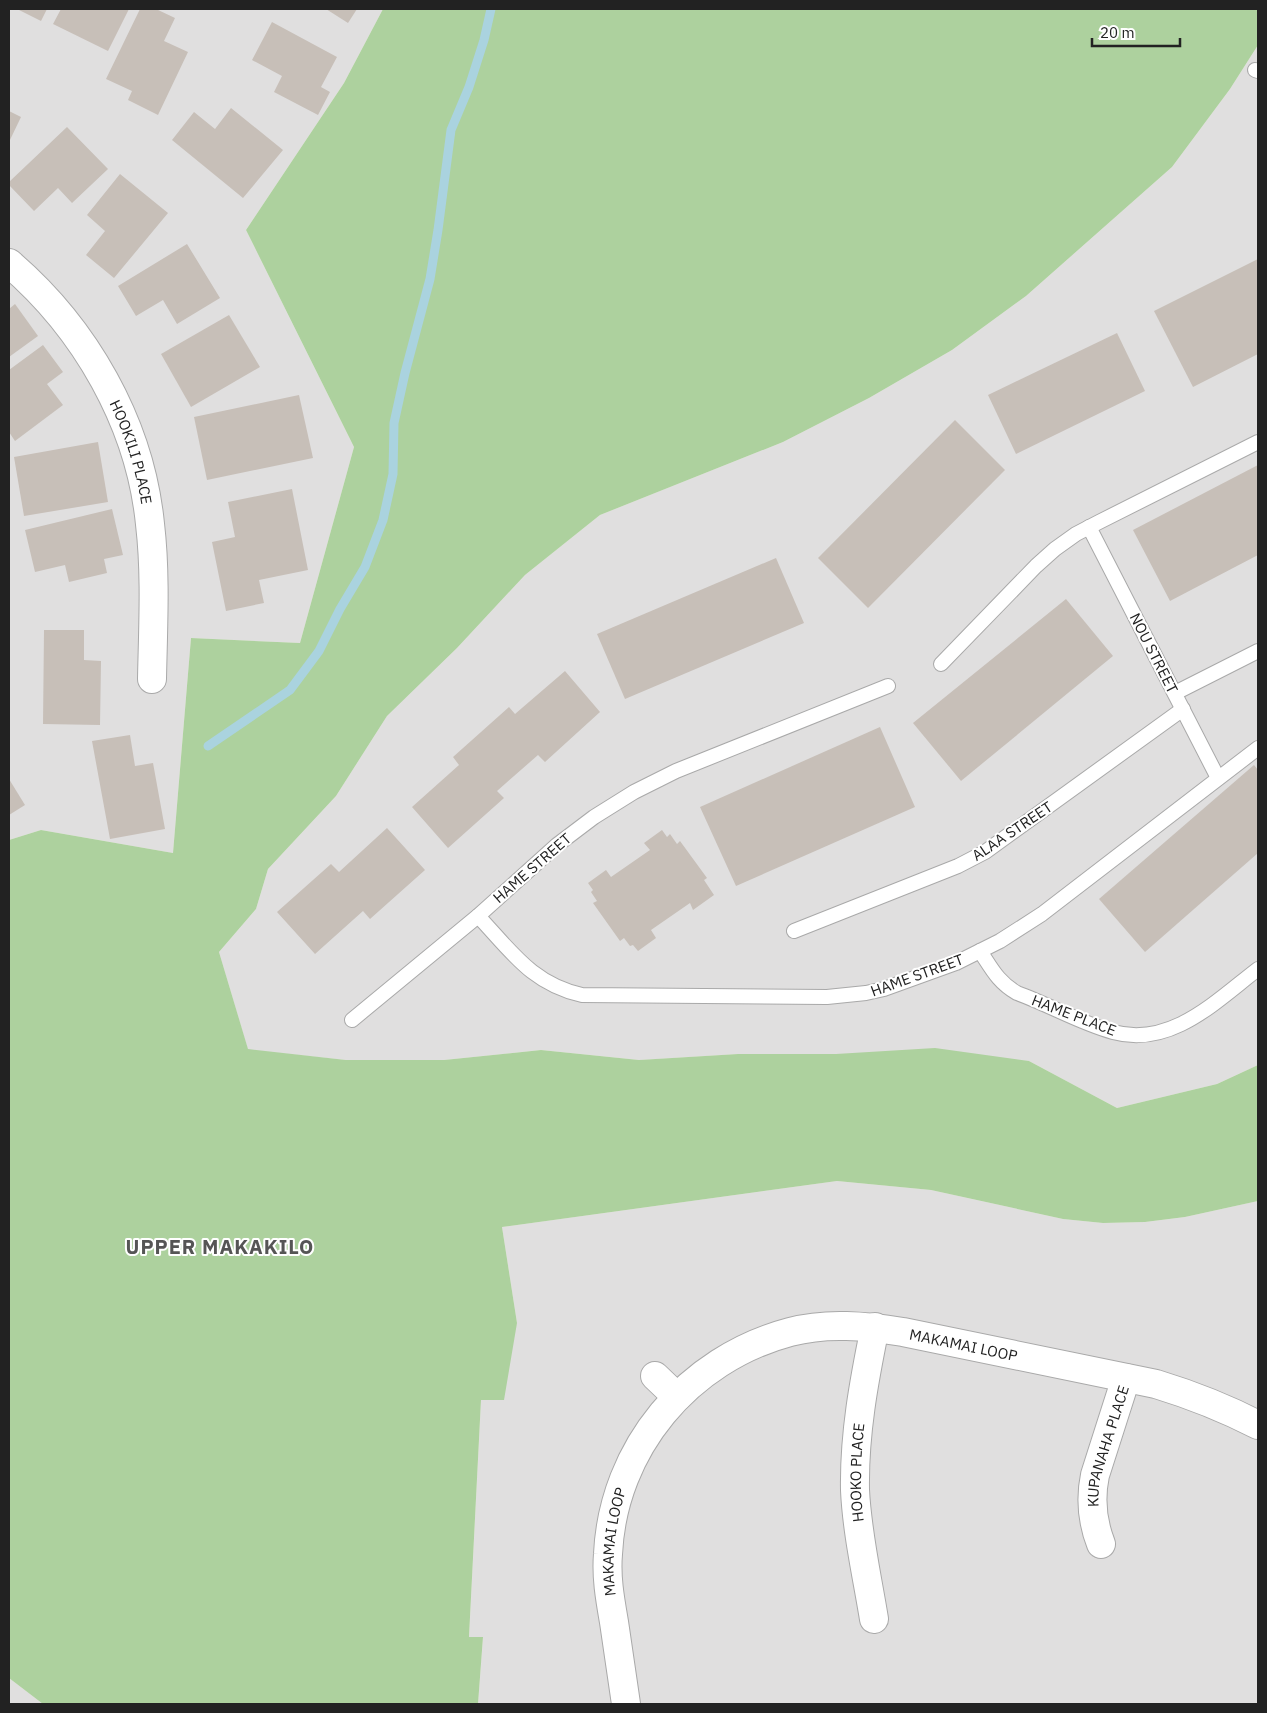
<svg xmlns="http://www.w3.org/2000/svg" width="1267" height="1713" viewBox="0 0 1267 1713" font-family="'IBM Plex Sans',sans-serif">
  <style>
    .residential { fill: #e0dfdf }
    .forest { fill: #add19e }
    .lines { fill: none; stroke-linecap: round; stroke-linejoin: round }
    .stream { stroke: #aad3df; stroke-width: 9 }
    .building { fill: #c7bfb8 }
    .service-casing { stroke: #a9a9a9; stroke-width: 16 }
    .minor-casing { stroke: #a9a9a9; stroke-width: 30 }
    .service { stroke: #fff; stroke-width: 14 }
    .minor { stroke: #fff; stroke-width: 28 }
    .labels { text-anchor: middle; dominant-baseline: central; stroke-width: 4; stroke-linejoin: round; paint-order: stroke }
    .street-label { font-size: 15px; fill: #222; stroke: #fff }
    .district-label { font-size: 20px; font-weight: bold; letter-spacing: 1px; fill: #555; stroke: #fff }
  </style>
  <rect width="100%" height="100%" fill="#f2efe9"/>
  <!-- residential -->
  <g class="residential">
    <path d="M9 9H383L344 83 246 230 354 447 300 643 191 638 173 853 41 830 9 840Z"/>
    <path d="M1258 45V1065L1217 1084 1117 1108 1029 1061 836 1054H738L639 1060 541 1050 444 1060H346L248 1050 219 952 256 909 268 869 336 796 387 716 457 648 525 575 600 515 783 442 869 398 952 350 1026 296 1172 167 1230 89Z"/>
    <path d="M837 1181 931 1190 1063 1219 1103 1223 1145 1222 1185 1217 1258 1201V1704H478L483 1638H469L481 1400 517 1323 502 1227Z"/>
    <path d="M9 1678 43 1704H9Z"/>
  </g>
  <!-- forest -->
  <path class="forest" d="M383 9H1258V45L1230 89 1172 167 1026 296 952 350 869 398 783 442 600 515 525 575 457 648 387 716 336 796 268 869 256 909 219 952 248 1049 346 1060H444L541 1050 639 1060 738 1054H836L935 1048 1029 1061 1117 1108 1217 1084 1258 1065V1201L1185 1217 1145 1222 1103 1223 1063 1219 931 1190 837 1181 502 1227 517 1323 504 1400H481L469 1637H483L478 1704H43L9 1678V840L41 830 173 853 191 638 300 643 354 447 246 230 344 83Z"/>
  <g class="lines">
    <!-- stream -->
    <path class="stream" d="M208 746 290 690 319 651 340 609 365 567 383 520 393 474 394 423 405 373 430 279 438 230 451 130 469 87 484 40 491 9"/>
  </g>
  <!-- building -->
  <g class="building">
    <path d="M17 9H47L41 21Z"/>
    <path d="M61 9H129L108 51 53 24Z"/>
    <path d="M140 9H156L175 18 164 41 188 52 158 115 128 100 132 91 106 79Z"/>
    <path d="M326 9H357L348 23Z"/>
    <path d="M272 22 337 57 321 87 330 92 318 115 274 92 282 76 252 60Z"/>
    <path d="M231 108 283 150 243 198 172 140 194 112 215 129Z"/>
    <path d="M9 111 21 117 9 142Z"/>
    <path d="M67 127 108 169 72 203 58 188 34 211 9 185V182Z"/>
    <path d="M120 174 168 213 114 278 86 255 105 231 87 215Z"/>
    <path d="M187 244 220 298 177 324 163 300 136 316 118 286Z"/>
    <path d="M1258 259V354L1193 387 1154 311Z"/>
    <path d="M15 304 38 336 9 357V309Z"/>
    <path d="M229 315 260 367 191 407 161 354Z"/>
    <path d="M1117 333 1145 391 1016 454 988 395Z"/>
    <path d="M43 345 63 372 47 384 63 405 15 441 9 432V370Z"/>
    <path d="M299 395 313 458 207 480 194 417Z"/>
    <path d="M955 420 1005 470 868 608 818 558Z"/>
    <path d="M98 442 108 502 24 516 14 457Z"/>
    <path d="M1258 465V555L1170 601 1133 530Z"/>
    <path d="M292 489 308 570 259 580 264 603 226 611 212 542 235 537 228 502Z"/>
    <path d="M112 509 123 555 104 559 107 573 69 582 65 565 35 572 25 530Z"/>
    <path d="M776 558 804 623 625 699 597 634Z"/>
    <path d="M1066 599 1113 656 961 781 913 723Z"/>
    <path d="M44 630H84V660L101 661 100 725 43 724Z"/>
    <path d="M565 671 600 712 545 762 538 755 497 791 504 798 448 848 412 807 459 765 453 757 509 707 515 714Z"/>
    <path d="M880 727 915 807 736 886 700 807Z"/>
    <path d="M130 735 135 766 153 763 165 829 110 839 92 741Z"/>
    <path d="M1254 765 1258 770V853L1145 952 1099 899Z"/>
    <path d="M9 779 25 805 9 815Z"/>
    <path d="M387 828 425 870 370 919 363 911 315 954 277 912 331 864 339 872Z"/>
    <path d="M662 830 667 837 670 834 677 844 680 841 707 878 704 880 714 895 693 910 690 903 651 930 656 938 638 951 633 945 630 946 624 938 620 941 593 903 597 901 591 892 593 890 588 883 606 870 611 877 650 850 644 843Z"/>
  </g>
  <g class="lines">
    <!-- service casing -->
    <g class="service-casing">
      <g id="service">
        <path d="M1255 70 1258 71"/>
        <path d="M1089 527 1218 778"/>
        <path d="M941 664 1036 566 1055 549 1076 534 1099 522 1258 442"/>
        <path d="M1175 693 1258 651"/>
        <path d="M478 916 557 845 594 817 634 792 676 771 888 686"/>
        <path d="M794 931 958 866 985 852 1183 709"/>
        <path d="M980 951C992 969 998 982 1017 993 1050 1005 1080 1023 1113 1032 1171 1048 1216 1001 1258 969"/>
        <path d="M352 1020 478 916C511 951 532 984 582 995L827 997 866 993 884 989 956 963 1000 941 1042 914 1258 748"/>
      </g>
    </g>
    <!-- minor casing -->
    <g class="minor-casing">
      <g id="minor">
        <path id="s1" d="M9 263C85 328 140 423 150 524 156 575 153 627 152 679"/>
        <path d="M655 1376 677 1397"/>
        <path id="s2" d="M1101 1544C1092 1521 1090 1499 1095 1475L1126 1378"/>
        <path id="s3" d="M874 1619C867 1576 857 1533 855 1490 854 1434 864 1381 875 1327"/>
        <path id="s4" d="M626 1704C622 1677 618 1649 614 1622 610 1599 606 1577 608 1554 613 1448 688 1359 790 1332 827 1322 866 1326 903 1332L1156 1384C1192 1395 1225 1408 1258 1425"/>
      </g>
    </g>
    <!-- service -->
    <use href="#service" class="service"/>
    <!-- minor -->
    <use href="#minor" class="minor"/>
  </g>
  <g class="labels">
    <!-- street labels -->
    <g class="street-label">
      <text stroke="none"><textPath href="#s1" startOffset="229">HOOKILI PLACE</textPath></text>
      <text transform="translate(1154 653) rotate(63)">NOU STREET</text>
      <text transform="translate(1012 831) rotate(-34)">ALAA STREET</text>
      <text transform="translate(532 868) rotate(-41)">HAME STREET</text>
      <text transform="translate(917 975) rotate(-20)">HAME STREET</text>
      <text transform="translate(1074 1015) rotate(21)">HAME PLACE</text>
      <text stroke="none"><textPath href="#s4" startOffset="634">MAKAMAI LOOP</textPath></text>
      <text stroke="none"><textPath href="#s2" startOffset="101">KUPANAHA PLACE</textPath></text>
      <text stroke="none"><textPath href="#s3" startOffset="148">HOOKO PLACE</textPath></text>
      <text stroke="none"><textPath href="#s4" startOffset="164">MAKAMAI LOOP</textPath></text>
    </g>
    <!-- district labels -->
    <g class="district-label">
      <text x="220" y="1246">UPPER MAKAKILO</text>
    </g>
  </g>
  <!-- border -->
  <rect width="1267" height="1713" fill="none" stroke="#222222" stroke-width="20"/>
  <!-- scale -->
  <path d="M1092 38v8h88v-8" fill="none" stroke="#222222" stroke-width="2.5"/>
  <text x="1100" y="38" font-size="15" fill="#222222" stroke="#ffffff" stroke-width="4" paint-order="stroke">20 m</text>
</svg>
